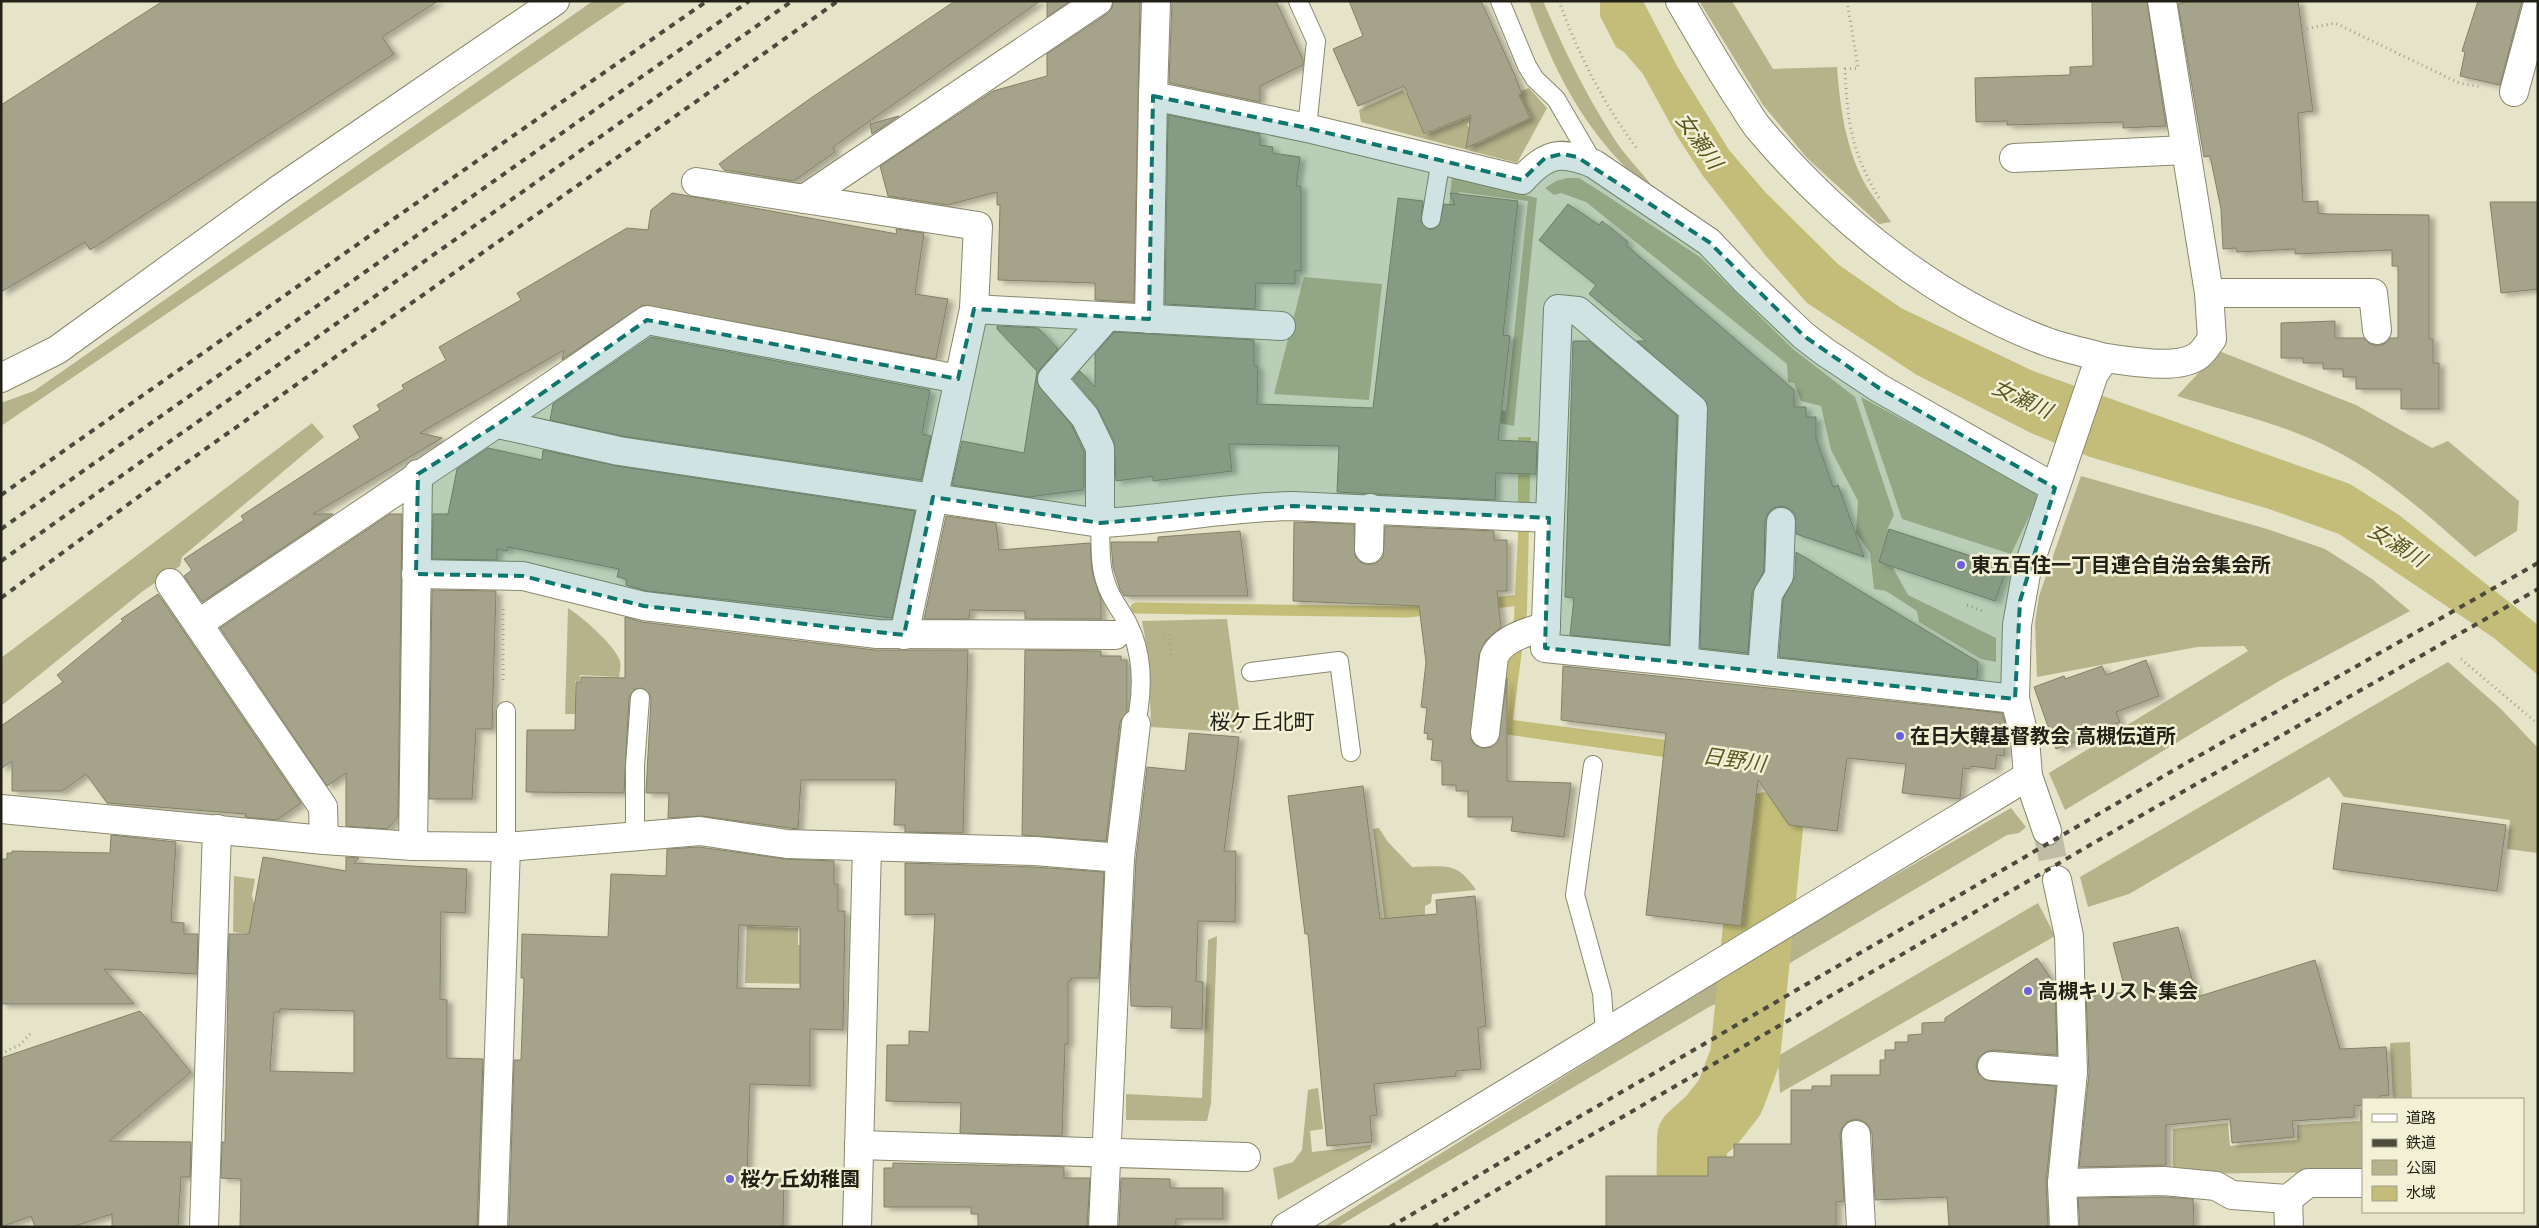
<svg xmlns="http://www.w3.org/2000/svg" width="2539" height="1228" viewBox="0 0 2539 1228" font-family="Jost,'Noto Sans JP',sans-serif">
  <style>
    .green { fill: #b6b38b }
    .water { fill: #c3bd79 }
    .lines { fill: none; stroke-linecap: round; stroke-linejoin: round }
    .stream { stroke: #c3bd79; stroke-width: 11 }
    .river { stroke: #c3bd79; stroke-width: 70 }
    .building { fill: #a5a48a; stroke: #838268; fill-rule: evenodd; filter: url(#shadow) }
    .street-tunnel { stroke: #bebca5; stroke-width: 28; stroke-dasharray: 28 14; stroke-linecap: butt }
    .lane-casing { stroke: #89886e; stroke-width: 20 }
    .street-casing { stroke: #89886e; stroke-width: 30 }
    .path { stroke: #a1a08b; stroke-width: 3; stroke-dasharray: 1 4; stroke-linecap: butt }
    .lane { stroke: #fff; stroke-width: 18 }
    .street { stroke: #fff; stroke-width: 28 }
    .rail { stroke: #4b4a3d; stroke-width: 4; stroke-dasharray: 6 6; stroke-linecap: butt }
    .marked { fill: #0f766e; fill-opacity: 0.2; stroke: #0f766e; stroke-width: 4; stroke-dasharray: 10 6; stroke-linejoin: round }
    .poi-dot { fill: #6e60da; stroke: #f2f1d5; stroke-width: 2 }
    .labels { text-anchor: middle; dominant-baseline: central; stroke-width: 5; stroke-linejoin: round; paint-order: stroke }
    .poi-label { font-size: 20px; font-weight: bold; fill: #222117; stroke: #f2f1d5; text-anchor: start }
    .water-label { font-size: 21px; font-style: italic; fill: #5b5622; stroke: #f2f1d5 }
    .neighbourhood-label { font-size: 21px; fill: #222117; stroke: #f2f1d5 }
  </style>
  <defs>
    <filter id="shadow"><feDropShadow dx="5.5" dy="3" stdDeviation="2.5" flood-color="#0004"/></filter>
  </defs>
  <rect width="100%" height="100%" fill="#e5e3c8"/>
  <!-- green -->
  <g class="green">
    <path d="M593 1H628L1 426V403L34 391Z"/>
    <path d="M1529 1H1543C1564 50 1586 95 1615 140 1628 161 1648 176 1659 198 1591 142 1558 83 1529 1Z"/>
    <path d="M1699 1H1732L1773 69 1837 67C1840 106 1845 144 1863 180 1870 194 1882 208 1891 222L1879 224 1807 158 1763 105Z"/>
    <path d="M1529 88 1547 108 1517 163 1361 122 1359 110 1403 90 1410 98 1422 101 1412 106 1424 135 1476 114 1478 118 1467 124 1477 144 1531 118 1521 98 1486 114 1484 111 1522 94 1521 91Z"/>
    <path d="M1452 177 1537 198 1514 426 1375 398 1377 390 1506 411 1528 201 1459 192 1456 212 1449 205Z"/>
    <path d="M1567 178H1579L1595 188 1700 257 1793 349 1855 397 1894 515 1887 530 1898 538 1887 557 1908 595 1996 638V662L1981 659 1919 622 1917 611 1886 591 1874 589 1870 553 1856 533 1858 501 1831 450 1821 406 1801 401 1794 383 1788 382 1787 364 1586 202 1561 193 1554 195 1545 188 1556 181Z"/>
    <path d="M1304 277 1382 284 1369 400 1274 394Z"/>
    <path d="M2219 351 2356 405 2432 448 2448 441 2519 501 2517 531 2475 557C2430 517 2386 476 2332 449 2284 424 2229 412 2177 396Z"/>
    <path d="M1861 397 2031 489 2038 498 2011 554 1902 519Z"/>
    <path d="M312 423 324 437 182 557 180 566 143 591 1 706V658Z"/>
    <path d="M2081 476 2267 529 2325 549 2372 579 2410 611 2279 681 2065 810 2049 773 2248 651 2244 646 2197 647 2037 677 2035 623 2039 596Z"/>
    <path d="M568 608C582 617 615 645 620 661 621 665 620 672 619 677L580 675V681H575V698H580L579 714H565Z"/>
    <path d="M1227 619 1242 733 1151 727C1150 691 1149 655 1142 621Z"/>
    <path d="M2448 662 2501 709 2538 748V853L2507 849 2510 820 2344 797 2329 777 2129 894 2088 907 2080 877Z"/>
    <path d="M2011 808 2026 827 2019 833 2007 835 1773 973 1769 948Z"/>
    <path d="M1379 828 1388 842 1412 867C1445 867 1456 860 1476 890L1432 894 1431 903 1425 906V920L1385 923 1373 829Z"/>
    <path d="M234 876 255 879 252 895 255 908 320 942 233 932Z"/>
    <path d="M2038 903 2055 936 1780 1093 1778 1056Z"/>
    <path d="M747 926 798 928V945H807L806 984 745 983Z"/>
    <path d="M1217 936 1211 1103 1207 1121 1126 1120V1094L1202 1098 1208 940Z"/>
    <path d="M1720 979 1731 997 1709 1007 1337 1227H1323Z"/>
    <path d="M2410 1042 2412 1099H2393L2390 1043Z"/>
    <path d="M1318 1088 1323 1129 1310 1131 1312 1152 1371 1145V1149L1278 1200 1273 1168 1293 1162 1302 1150 1308 1090Z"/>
    <path d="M2360 1110H2363V1163L2361 1172 2173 1174V1129L2228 1123 2230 1146 2297 1140V1125L2360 1121Z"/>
  </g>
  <!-- water -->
  <g class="water">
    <path d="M1600 1H1643L1677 66 1729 150 1766 193 1839 265 1901 308 2033 371 2350 484 2399 515 2538 625V675L2494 638 2339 534 2266 508 2090 457 2031 433 1917 375 1807 303 1766 256 1703 176 1677 136 1643 74 1624 52 1616 47 1600 16Z"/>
    <path d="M1518 437H1531L1527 611 1513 720 1781 755 1784 761 1767 919 1751 928 1768 772 1497 733 1514 617 1518 536Z"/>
    <path d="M1764 952 1752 1061 1742 1099 1701 1139 1683 1136C1688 1122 1700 1121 1710 1112 1718 1104 1745 1018 1744 1006 1742 997 1731 985 1726 977Z"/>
  </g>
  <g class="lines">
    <!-- stream -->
    <g class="stream">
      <path d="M1484 604 1520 600"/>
      <path d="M1136 608 1407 612 1434 609"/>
    </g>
    <!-- river -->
    <path class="river" d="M1691 1227 1692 1138 1712 1120 1730 1097 1745 1057 1768 827"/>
  </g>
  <!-- building -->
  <g class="building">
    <path d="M163 1H438L382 37 394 54 90 250 85 242 1 292V105Z"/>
    <path d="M955 1H1040L833 147 835 152 794 181 724 170 719 164 735 152 811 98Z"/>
    <path d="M1047 1H1070L1047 17Z"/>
    <path d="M1113 1H1140L1134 302 1095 300V283L998 280 1000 205H997V192L947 205 888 196 880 166 993 91 1047 76V54L1107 14 1112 8Z"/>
    <path d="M1172 1H1276L1303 60V65L1260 86V102L1169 83Z"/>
    <path d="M1349 1H1481L1515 76 1522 94 1519 95 1530 118 1466 148 1471 115 1424 134 1404 86 1358 106 1333 49 1363 36Z"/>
    <path d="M2092 1H2147L2166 126 2123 128V122L2007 125V121L1976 122 1975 78 2070 75V67L2093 66Z"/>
    <path d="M2189 1H2298L2313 111 2298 113 2303 202 2318 201V213L2327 214 2429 215V339H2433V363H2439V409H2401V389H2356V377H2343V369H2323V363H2303V358H2281V323L2335 321V338H2364L2370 344 2378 346 2386 343 2390 338H2398V266H2392V250L2295 254V249L2237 252 2236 248 2223 249 2221 209 2210 156 2204 157 2178 4Z"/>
    <path d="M2478 1H2522L2500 85 2460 76 2465 52 2462 51Z"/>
    <path d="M1168 115 1260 134V145L1273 147 1272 153 1300 157 1296 186H1301V271H1295V284L1256 283 1255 309 1165 304Z"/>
    <path d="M899 116 872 134 870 124Z"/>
    <path d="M672 193 897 234 896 229 924 233 915 294 948 299 936 359 643 305 562 360 564 350 420 433 442 438 313 514H333L202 602 184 576 192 570 184 559 244 520 241 516 360 438 353 426 380 410 377 405 404 389 402 385 446 360 439 347 521 300 517 293 627 228 648 230 651 210Z"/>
    <path d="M1450 193 1518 201 1503 335 1510 336 1498 440 1537 442 1536 474 1496 473 1495 500 1337 492 1339 446 1229 444 1232 471 1153 481V476L1116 481 1114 441 1097 407 1073 379 1080 371 1095 387V354L1114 332 1254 340V366H1258L1257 404 1373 408 1398 198 1423 201 1421 222 1430 230 1439 225 1444 204 1455 205Z"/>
    <path d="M2490 202H2538V289L2501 293Z"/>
    <path d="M1568 204 1599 225 1602 221 1628 242 1626 245 1794 390V407H1806V417H1816V438L1833 487 1838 485 1864 557 1796 534 1795 514 1790 509 1782 506 1773 508 1768 513 1765 521 1764 571 1752 593 1748 653 1700 648 1707 403 1637 341H1646L1589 294 1596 285 1539 240Z"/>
    <path d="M997 326 1038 328 1058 349 1040 369 1037 382 1072 426 1084 452V485L1082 490 1029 497 952 485 962 441 1024 453 1037 371 997 329Z"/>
    <path d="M651 337 930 390 922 434 931 436 921 480 622 436 550 420 553 404Z"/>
    <path d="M1573 341H1589L1677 416 1669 645 1570 635 1574 598 1565 597Z"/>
    <path d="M488 448 542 460 543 450 617 466 915 511 892 618 647 591 626 585V579L617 577 619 569 508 547 507 551 497 549V560L432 559 433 514H448L457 469Z"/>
    <path d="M390 514H402L398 817 387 829 346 826V773L327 786 220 628Z"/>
    <path d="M946 516 996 523 999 550 1090 543 1092 571 1101 600V619H1025V611L970 610 969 619H924Z"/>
    <path d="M1294 522 1354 524 1355 556 1360 562 1368 565 1376 563 1383 557 1385 526 1494 531V540H1507V591H1497L1501 627 1486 640 1479 655 1471 739 1475 745 1483 748 1492 747 1498 742 1507 678V781L1571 783 1564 837 1511 831 1513 817H1468V791H1456V785H1442V761L1431 760 1433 740 1427 739 1428 734 1424 733 1427 708 1421 707 1426 662 1419 606 1293 601Z"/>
    <path d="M1889 529 2007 568 1995 601 1879 562Z"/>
    <path d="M1240 531 1248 596H1124L1120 589 1113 567 1111 542H1158V537Z"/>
    <path d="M1796 552 1978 662 1977 679 1779 657 1783 599 1795 577Z"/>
    <path d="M432 590 496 591 492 729H476L472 799H429Z"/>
    <path d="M158 594 301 803 277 820 245 817 246 814 107 803 86 774 62 791H12V761L1 769V726L63 682 57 675 123 621 121 619Z"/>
    <path d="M625 617 642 622 875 650H968L963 833 905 832V825H894L896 780H801L798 829 702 816 668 818 669 793H646L651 699 649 693 641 688 635 689 629 697 624 793 526 792 527 730H575L576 682H581V677L625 678Z"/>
    <path d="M1025 650 1101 651V656H1121V660H1127V712L1120 722 1106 841 1022 835Z"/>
    <path d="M2146 660 2159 696 2116 712 2120 722 2085 735 2086 738 2056 749 2034 687 2064 676 2065 679 2102 666 2106 675Z"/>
    <path d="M1563 666 2002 713 2007 730 2004 756 1997 755 1995 769 1970 766V769L1963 768 1960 799 1902 793 1906 764 1847 758 1837 831 1789 825 1758 780 1741 926 1646 915 1666 733 1561 720Z"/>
    <path d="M1189 733 1239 737 1224 851H1236L1235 922 1198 921 1196 981 1203 982 1202 1029 1171 1028 1172 1007 1131 1006 1130 978 1136 859 1147 767 1185 771Z"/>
    <path d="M1363 786 1380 919 1437 914 1436 900 1475 896 1486 1026 1478 1028 1481 1069 1456 1071V1076L1374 1084 1377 1115 1370 1116 1372 1142 1327 1146 1308 934H1305L1288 796Z"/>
    <path d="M2342 803 2506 825 2497 891 2333 869Z"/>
    <path d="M111 835 176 842 171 922 184 923V934H198L197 974 104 969 134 1004H1V859H7V853H12V851L110 853Z"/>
    <path d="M699 847 785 859 834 861V884H838V911H845L843 1030 810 1029V1086L750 1084 747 1176 784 1178 783 1227H509L514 1060H521L524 978H521L522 934 608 937 611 874 666 876 667 849ZM739 925 800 927V989L737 988Z"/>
    <path d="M263 857 346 871V857L359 858 354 863 467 869 465 913 441 912 440 999 447 1000V1058L483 1059 477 1227H240L241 1179 221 1178 222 1142H225L229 934H249ZM280 1009 354 1011V1073L270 1071 274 1012H280Z"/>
    <path d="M905 863 1034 867 1104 872 1099 978H1071V981H1068V1044H1065L1062 1136 960 1133 961 1103 886 1101 887 1045H909V1031L929 1032 935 914 905 915Z"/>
    <path d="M2178 927 2197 997 2315 960 2340 1049 2386 1047 2389 1095 2380 1096V1099H2363V1105L2354 1106V1117L2292 1121 2294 1137 2232 1143 2230 1119 2166 1125V1165L2079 1167 2089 1073 2086 993H2126L2113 943Z"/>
    <path d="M2037 958 2055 985 2057 1055 1993 1050 1986 1052 1979 1057 1976 1065 1978 1073 1984 1079 1990 1081 2056 1086 2046 1182 2048 1227H1949L1947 1197 1875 1200 1872 1134 1869 1126 1863 1121 1856 1119 1847 1122 1842 1128 1840 1135 1844 1201 1836 1202V1227H1606V1176H1708V1157H1734V1144H1791V1090H1812V1086H1831V1075H1880V1060H1885V1050H1895V1042H1908V1035L1922 1034V1023L1945 1022V1018Z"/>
    <path d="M140 1011 191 1072 109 1141 191 1142 190 1177H181L178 1226 112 1227V1214L72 1227H35L31 1216 1 1227V1058Z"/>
    <path d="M893 1163 1064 1167V1178H1090L1087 1227H978V1214H971V1207H884V1168H893Z"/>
    <path d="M1121 1178 1170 1179V1188H1223V1219H1176V1227H1119Z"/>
    <path d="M2163 1197 2193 1199 2194 1227H2080L2078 1198Z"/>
  </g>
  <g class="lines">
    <!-- street-tunnel -->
    <path class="street-tunnel" d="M2047 831 2057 880"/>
    <!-- lane casing -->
    <g class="lane-casing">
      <g id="lane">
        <path d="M1298 1 1316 41 1307 128"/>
        <path d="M1500 1 1527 66 1535 79 1556 99 1594 164"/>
        <path d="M1431 219 1441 159"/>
        <path d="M1100 523C1101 542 1099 565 1106 583 1110 598 1121 610 1128 624 1144 655 1143 691 1136 724"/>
        <path d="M1251 672 1339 661 1351 752"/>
        <path d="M506 711V847"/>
        <path d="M1593 765 1575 895 1602 993 1605 1033"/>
        <path d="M635 835V766L640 698"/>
      </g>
    </g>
    <!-- street casing -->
    <g class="street-casing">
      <g id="street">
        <path d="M1156 1 1153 96 1307 128 1522 180C1546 153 1560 150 1594 164L1709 242 1744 279 1804 336 1825 352 1879 388 2055 488"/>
        <path d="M1680 1C1699 34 1718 67 1739 99 1746 109 1752 121 1760 130 1837 221 1938 302 2050 343 2068 349 2087 353 2105 358L2094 374 2026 574 2017 625 2015 699 2025 739 2028 776 2047 831"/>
        <path d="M2514 92 2538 3"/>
        <path d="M2014 158 2186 150"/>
        <path d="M696 182 978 226 974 309 904 635"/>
        <path d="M804 199 1098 1"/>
        <path d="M2209 293H2373L2377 330"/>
        <path d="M974 309 1281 326"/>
        <path d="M1558 309 1578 311 1693 409 1684 662 1545 648Z"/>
        <path d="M1149 319 1153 96"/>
        <path d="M2105 358C2129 361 2179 371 2199 355 2204 351 2208 344 2212 339L2209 293 2162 1"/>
        <path d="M1 378 57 350 281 188 555 1"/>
        <path d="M498 424 619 451 1100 523C1165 520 1228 507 1293 506L1549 518"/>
        <path d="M1100 523V448L1085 417 1052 379 1106 318"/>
        <path d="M1369 549 1370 508"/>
        <path d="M416 574 523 576 644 606 877 634 1115 635"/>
        <path d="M170 583 323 807 324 840"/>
        <path d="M198 624C347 523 499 424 647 320L958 379"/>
        <path d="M1684 662 2015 699"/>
        <path d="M1762 670 1768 594 1779 576 1781 522"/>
        <path d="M1485 733 1494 657C1501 639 1528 631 1546 627"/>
        <path d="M1 809 324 840 413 846 506 847 700 831 787 844 1035 851 1120 858 1103 1227"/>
        <path d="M413 846 418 474"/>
        <path d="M1120 858 1136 724"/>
        <path d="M2057 880 2069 936 2073 1072 2062 1183 2064 1227"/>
        <path d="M1992 1066 2073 1072"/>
        <path d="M1856 1135 1861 1227"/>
        <path d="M859 1145 1246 1157"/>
        <path d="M2062 1183 2164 1181 2216 1186 2232 1195 2288 1199 2308 1183H2363"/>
        <path d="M2288 1199 2289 1227"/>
        <path d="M204 1227 217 829"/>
        <path d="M493 1227 506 847"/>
        <path d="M857 1227 867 847"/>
        <path d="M1286 1227 2028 776"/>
      </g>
    </g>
    <!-- path -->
    <g class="path">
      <path d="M1559 1C1578 54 1604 105 1638 150"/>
      <path d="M1847 1 1858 68 1845 69C1847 122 1852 153 1879 198"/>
      <path d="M2204 49 2335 23 2459 83 2482 87"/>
      <path d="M1967 605 1985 612"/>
      <path d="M503 609V683"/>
      <path d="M1164 635H1170L1171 656"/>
      <path d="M2461 659 2538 724"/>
      <path d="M1445 665 1460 666"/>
      <path d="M1 1054 21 1044 31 1033"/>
      <path d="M1 1151 3 1150"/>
    </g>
    <!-- lane -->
    <use href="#lane" class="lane"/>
    <!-- street -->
    <use href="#street" class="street"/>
    <!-- rail -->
    <g class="rail">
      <path d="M1 495 395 218 707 1"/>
      <path d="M1 529 749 1"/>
      <path d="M1 561 792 1"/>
      <path d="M1 598 149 489 838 1"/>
      <path d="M1390 1227 2181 766 2538 563"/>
      <path d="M1433 1227 2128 823 2538 589"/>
    </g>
  </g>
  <!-- marked area -->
  <path class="marked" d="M1153 96 1307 128 1522 180 1545 158 1562 154 1577 157 1709 242 1804 336 1879 388 2055 488 2020 601 2015 699 1545 648 1549 518 1293 506 1100 523 933 497 904 635 644 606 523 576 416 574 418 474 498 424 647 320 958 379 974 309 1149 319Z"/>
  <!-- markers -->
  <g class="poi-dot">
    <circle cx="1961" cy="565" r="5"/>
    <circle cx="1900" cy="736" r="5"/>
    <circle cx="2028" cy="991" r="5"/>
    <circle cx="730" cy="1179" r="5"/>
  </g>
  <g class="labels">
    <!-- poi labels -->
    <g class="poi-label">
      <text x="1971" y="565">東五百住一丁目連合自治会集会所</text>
      <text x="1910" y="736">在日大韓基督教会 高槻伝道所</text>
      <text x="2038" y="991">高槻キリスト集会</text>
      <text x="740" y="1179">桜ケ丘幼稚園</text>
    </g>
    <!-- water labels -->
    <g class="water-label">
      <text transform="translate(1699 141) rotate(55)">女瀬川</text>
      <text transform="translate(2022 399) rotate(25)">女瀬川</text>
      <text transform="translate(2397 545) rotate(32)">女瀬川</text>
      <text transform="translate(1734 760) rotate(8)">日野川</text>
    </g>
    <!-- neighbourhood labels -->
    <g class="neighbourhood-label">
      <text x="1262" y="722">桜ケ丘北町</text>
    </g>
  </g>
  <!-- border -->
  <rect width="2539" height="1228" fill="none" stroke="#222117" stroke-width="5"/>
  <!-- legend -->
  <rect x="2362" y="1098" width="162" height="115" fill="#f2f1d5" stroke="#9f9e89"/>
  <rect x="2372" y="1114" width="25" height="8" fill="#ffffff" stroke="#9f9e89"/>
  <text x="2406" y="1123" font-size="15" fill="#222117">道路</text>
  <rect x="2372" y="1139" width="25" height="8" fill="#4b4a3d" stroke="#9f9e89"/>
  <text x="2406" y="1148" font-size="15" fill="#222117">鉄道</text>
  <rect x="2372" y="1160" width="25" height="15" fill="#b6b38b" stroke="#9f9e89"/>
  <text x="2406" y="1173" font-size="15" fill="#222117">公園</text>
  <rect x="2372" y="1186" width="25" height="15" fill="#c3bd79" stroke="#9f9e89"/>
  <text x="2406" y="1198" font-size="15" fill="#222117">水域</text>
</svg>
